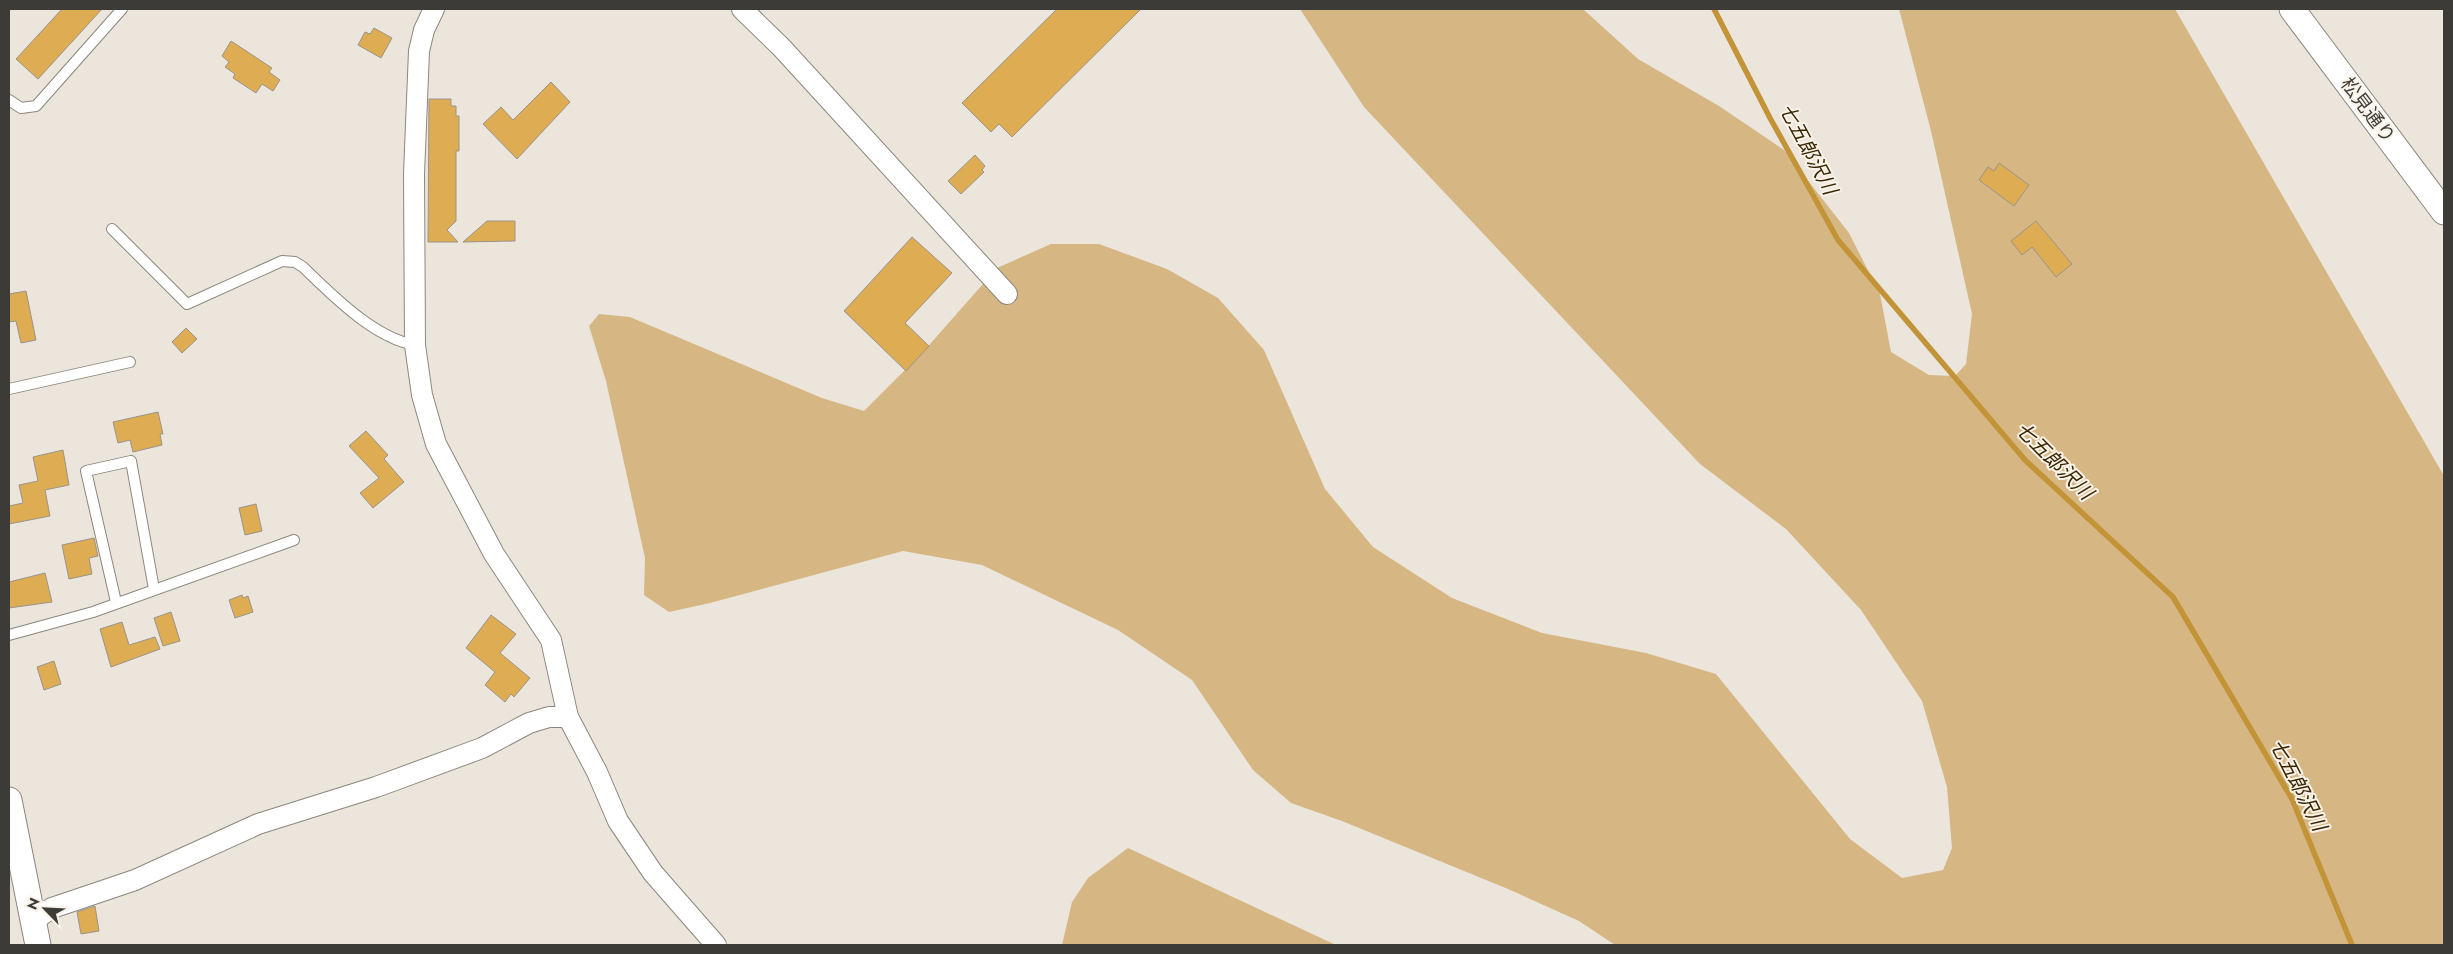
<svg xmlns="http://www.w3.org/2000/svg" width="2453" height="954" viewBox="0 0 2453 954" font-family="Jost,'Noto Sans JP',sans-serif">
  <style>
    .green { fill: #d6b784 }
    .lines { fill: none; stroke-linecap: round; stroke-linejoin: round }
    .stream { stroke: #c39337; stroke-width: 5.5 }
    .building { fill: #ddac53; stroke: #9a948b }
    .service-casing { stroke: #8c877e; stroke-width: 12 }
    .minor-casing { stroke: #8c877e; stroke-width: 22 }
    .tertiary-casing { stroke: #8c877e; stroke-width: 27 }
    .service { stroke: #fff; stroke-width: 10 }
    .minor { stroke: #fff; stroke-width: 20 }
    .tertiary { stroke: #fff; stroke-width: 25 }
    .labels { text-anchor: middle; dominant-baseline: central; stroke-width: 4; stroke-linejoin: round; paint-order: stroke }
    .street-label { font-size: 19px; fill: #3d3b37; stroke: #f8f2e8 }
    .water-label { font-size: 20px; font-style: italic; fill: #392600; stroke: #f8f2e8 }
  </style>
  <rect width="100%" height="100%" fill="#ebe5db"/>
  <!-- green -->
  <g class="green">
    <path d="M1300 9H1583L1638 59 1719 106 1784 150 1849 233 1880 294 1891 352 1929 375 1955 376 1966 364 1972 314 1931 131 1899 9H2175L2444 476V945H1615L1579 921 1508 889 1342 821 1291 803 1253 770 1192 680 1118 630 982 565 903 551 710 603 669 612 644 595 645 558 606 381 589 326 599 314 630 317 822 398 864 411 923 352 997 268 1051 244H1099L1167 269 1218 298 1264 350 1325 489 1373 547 1452 598 1542 633 1646 653 1716 674 1850 839 1902 878 1943 870 1952 848 1947 787 1922 701 1861 610 1786 529 1700 464 1364 107Z"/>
    <path d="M1128 848 1336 945H1062L1072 902 1088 878Z"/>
  </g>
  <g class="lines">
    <!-- stream -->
    <path class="stream" d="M1714 9 1770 118 1838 240 2025 460 2173 597 2292 799 2352 945"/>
  </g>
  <!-- building -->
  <g class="building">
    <path d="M62 9H102L38 79 16 59Z"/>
    <path d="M1057 9H1141L1012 137 999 124 991 132 962 103Z"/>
    <path d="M374 28 392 38 381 58 358 45 365 32 370 34Z"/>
    <path d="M231 41 272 68 269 72 280 80 273 91 262 84 256 93 233 78 235 74 225 67 229 62 222 56Z"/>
    <path d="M551 82 570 102 517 159 483 124 501 107 513 120Z"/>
    <path d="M429 99H451V106H456V116H459V151H456V221L447 230 458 242H428Z"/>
    <path d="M975 155 985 166 982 170 984 172 961 194 948 181Z"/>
    <path d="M1999 163 2029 185 2014 206 1979 180 1988 167 1994 171Z"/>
    <path d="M487 221H515V241L463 242Z"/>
    <path d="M2036 221 2072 264 2056 277 2032 247 2022 255 2011 241Z"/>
    <path d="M912 237 952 273 905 323 929 346 906 371 844 311Z"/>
    <path d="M26 291 36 340 21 343 16 321 9 322V294Z"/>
    <path d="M186 328 197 339 182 353 172 342Z"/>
    <path d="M158 412 163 434H160L162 445 133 452 130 440 118 443 113 422Z"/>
    <path d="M366 431 388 455 384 459 404 482 373 508 360 493 379 478 349 446Z"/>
    <path d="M63 450 69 485 45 490 50 516 9 524V506L23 503 19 485 38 481 33 457Z"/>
    <path d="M256 504 262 531 245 535 239 508Z"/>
    <path d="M94 538 98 556 89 558 92 574 69 579 62 545Z"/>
    <path d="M45 573 52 602 9 608V582Z"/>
    <path d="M242 595 243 598 248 596 253 612 235 618 229 600Z"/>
    <path d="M171 612 180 641 163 646 154 618Z"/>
    <path d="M491 615 516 634 500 653 530 678 514 697 511 694 505 702 485 685 495 672 466 648Z"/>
    <path d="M122 622 129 645 155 637 160 649 111 667 100 629Z"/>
    <path d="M54 661 61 684 44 690 37 667Z"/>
    <path d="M95 906 99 931 81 934 77 912Z"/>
  </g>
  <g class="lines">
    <!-- service casing -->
    <g class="service-casing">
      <g id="service">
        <path d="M9 100 21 108 36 106 122 9"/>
        <path d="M112 229 187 304 282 261 295 262 303 267C332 295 374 338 415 345"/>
        <path d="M9 389 130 362"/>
        <path d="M116 602 86 471 131 461 154 589"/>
        <path d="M9 635 93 612 294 540"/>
      </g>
    </g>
    <!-- minor casing -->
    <g class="minor-casing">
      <g id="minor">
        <path d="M434 9 424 30 419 51 414 174 415 345 422 395 436 444 494 554 551 640 568 717"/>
        <path d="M742 9 782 48 1007 294"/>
        <path d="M33 921 52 908 135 880 258 824 376 787 482 748 529 723 549 717H568L597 772 618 821 653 873 716 945"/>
      </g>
    </g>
    <!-- tertiary casing -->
    <g class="tertiary-casing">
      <g id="tertiary">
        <path d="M2292 9 2444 212"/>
        <path d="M9 800 38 945"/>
      </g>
    </g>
    <!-- service -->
    <use href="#service" class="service"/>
    <!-- minor -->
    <use href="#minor" class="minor"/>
    <!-- tertiary -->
    <use href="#tertiary" class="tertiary"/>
  </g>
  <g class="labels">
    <!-- street labels -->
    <g class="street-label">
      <text transform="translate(2368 110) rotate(53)">松見通り</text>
    </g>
    <!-- water labels -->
    <g class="water-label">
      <text transform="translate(1808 149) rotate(62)">七五郎沢川</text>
      <text transform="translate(2054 461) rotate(45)">七五郎沢川</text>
      <text transform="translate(2298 785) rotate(63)">七五郎沢川</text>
    </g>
  </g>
  <!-- border -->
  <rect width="2453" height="954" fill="none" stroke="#3d3b37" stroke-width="20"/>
  <!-- north arrow -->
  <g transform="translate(45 909) rotate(294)" stroke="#f8f2e8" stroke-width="4" paint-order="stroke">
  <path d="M0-4L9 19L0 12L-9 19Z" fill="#3d3b37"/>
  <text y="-8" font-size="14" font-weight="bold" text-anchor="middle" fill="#3d3b37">N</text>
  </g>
</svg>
